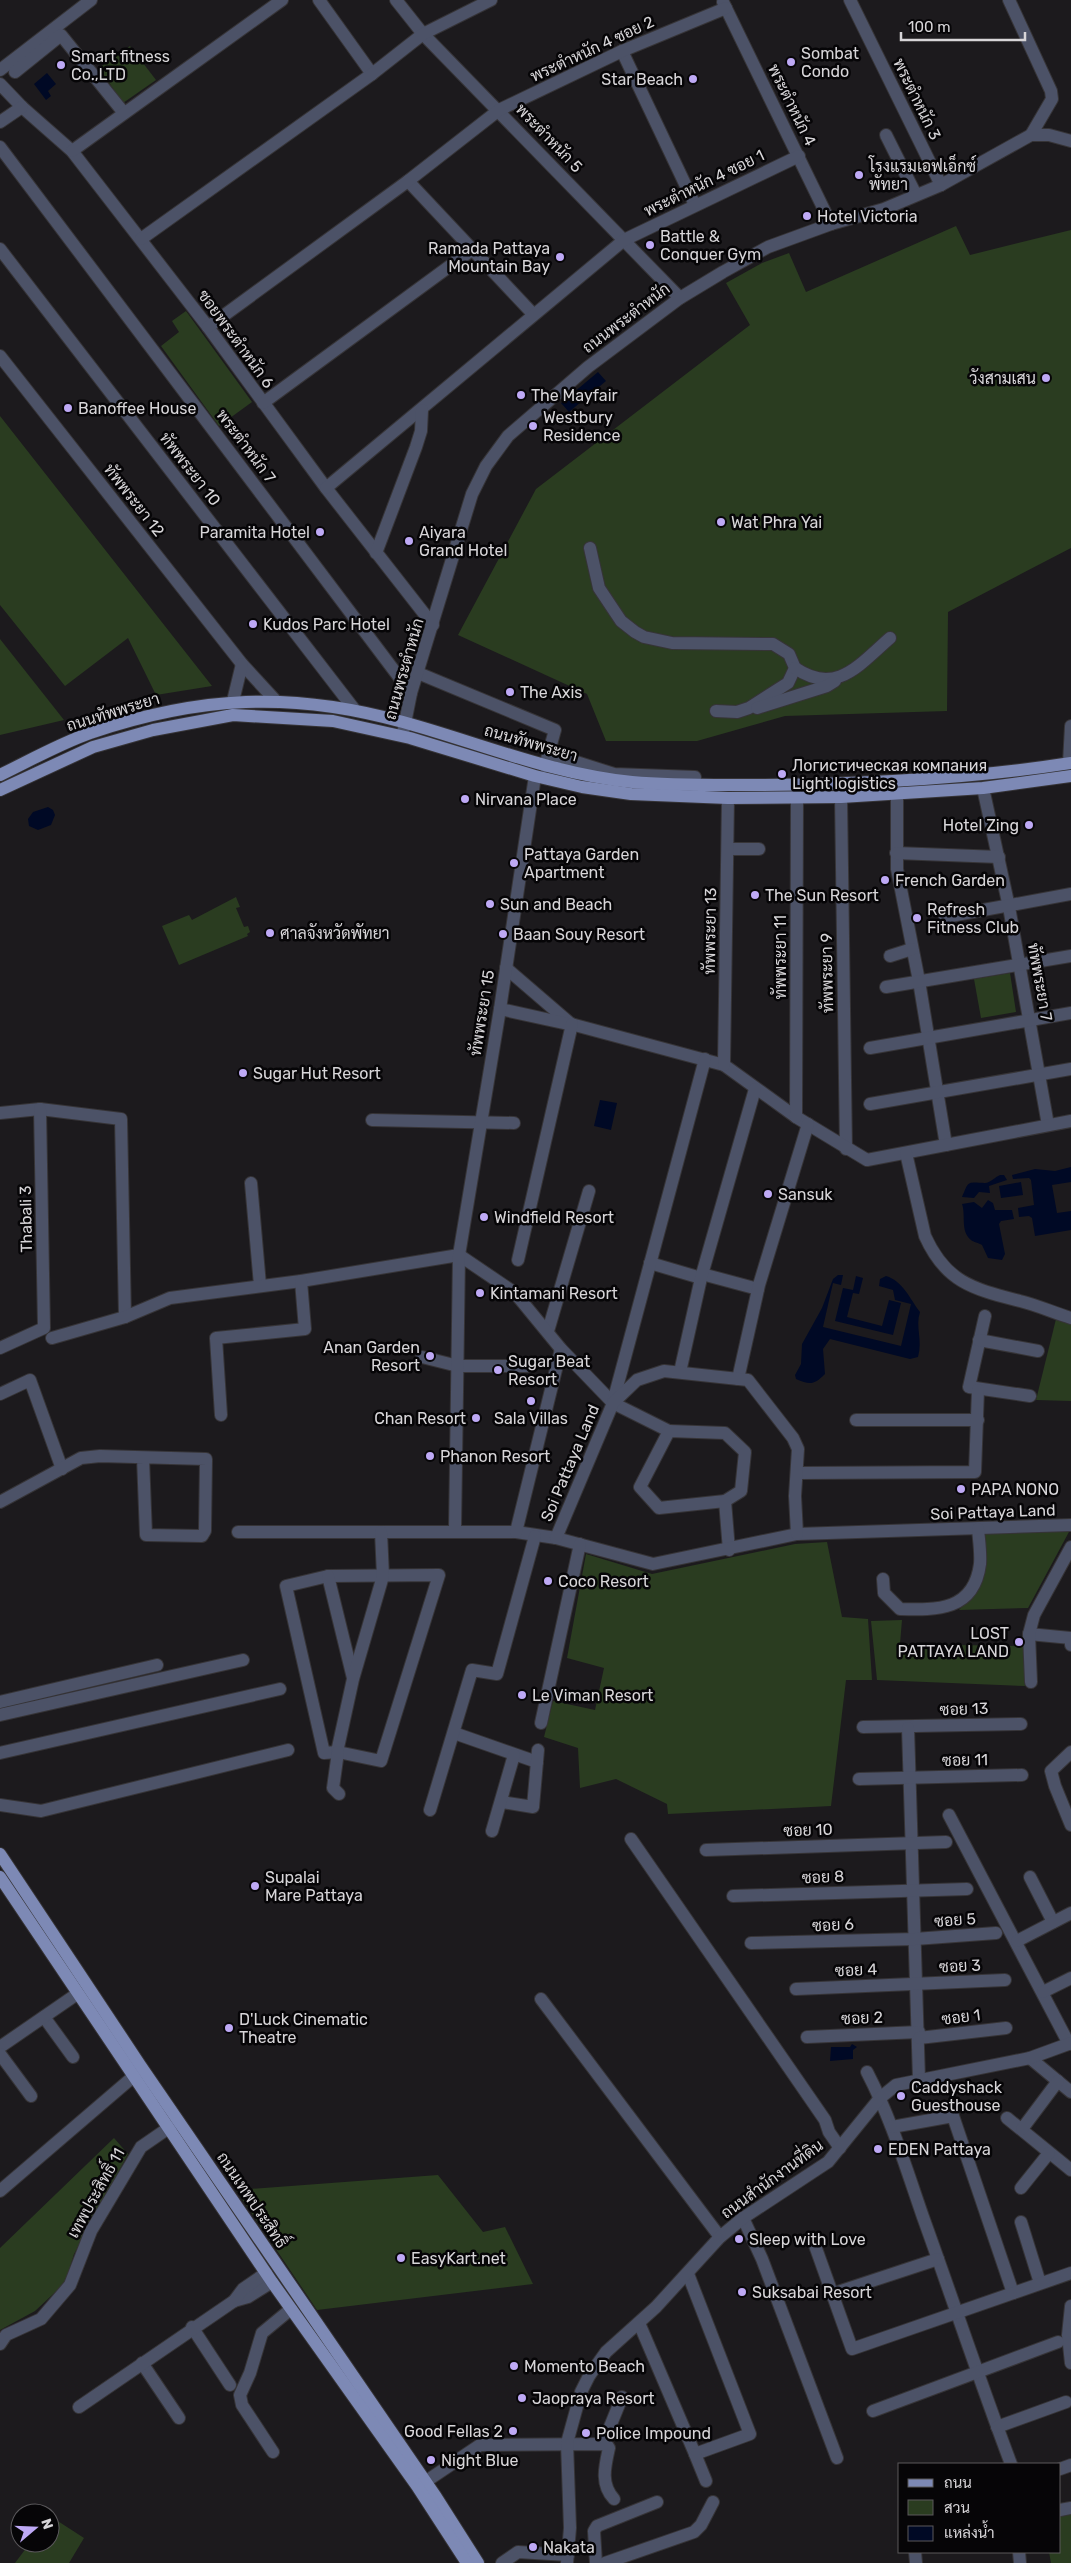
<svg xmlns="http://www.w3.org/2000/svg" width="1071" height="2563" viewBox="0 0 1071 2563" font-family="Rubik,Sarabun,sans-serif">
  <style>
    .green { fill: #2a3c20 }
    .water { fill: #000925 }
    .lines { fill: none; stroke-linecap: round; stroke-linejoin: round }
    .minor-casing { stroke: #363437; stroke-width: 14 }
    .major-casing { stroke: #363437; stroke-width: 14 }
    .minor { stroke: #4c5267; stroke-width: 12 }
    .major { stroke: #7d89b5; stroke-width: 12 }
    .poi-dot { fill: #bea9f5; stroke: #060507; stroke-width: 2 }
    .labels { text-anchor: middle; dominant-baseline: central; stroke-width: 5; stroke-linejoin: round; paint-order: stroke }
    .street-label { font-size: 16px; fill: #d7d5d8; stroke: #060507 }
    .poi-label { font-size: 16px; fill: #d7d5d8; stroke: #060507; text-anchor: start }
  </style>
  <rect width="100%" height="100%" fill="#1c1a1d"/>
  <!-- green -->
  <g class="green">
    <path d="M130 46 156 80 123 103 99 68Z"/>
    <path d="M956 226 970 255 1071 230V548L948 612 947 711 785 716 697 741H606L587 694 458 635 536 489 750 325 726 283 762 263 789 253 806 292Z"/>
    <path d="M186 311 252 402 219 426 161 346 179 332 172 321Z"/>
    <path d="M0 416 212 686 156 695 128 638 65 686 0 605Z"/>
    <path d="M0 639 64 720 0 735Z"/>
    <path d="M236 897 240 907 236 908 244 927 248 926 250 932 247 934 248 936 179 965 162 926 189 915 192 920Z"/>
    <path d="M1010 973 1016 1012 981 1018 974 979Z"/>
    <path d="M1056 1319 1071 1324V1401L1036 1400Z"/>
    <path d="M1070 1530 1028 1608 959 1610C988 1580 986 1575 985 1534Z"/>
    <path d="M827 1542 842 1617 868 1619 872 1680H846L831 1806 668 1814 667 1804 616 1779 580 1788 578 1748 544 1737 553 1701 595 1710 604 1668 567 1658 586 1554 652 1574 795 1544Z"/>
    <path d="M902 1620 900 1644 1023 1646 1025 1686 877 1680 871 1621Z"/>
    <path d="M114 2138 128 2154 74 2254 65 2283 35 2311 0 2330V2248Z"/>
    <path d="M438 2175 483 2232 505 2227 533 2284 317 2310 236 2190Z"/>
    <path d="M1071 2513V2563H1051L1049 2552H1060V2515Z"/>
    <path d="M50 2516 84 2538 69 2563H15L30 2543H50Z"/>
  </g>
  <!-- water -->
  <g class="water">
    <path d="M47 73 56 84 48 91 51 96 46 100 34 84Z"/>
    <path d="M598 372 606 381 569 412 561 403Z"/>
    <path d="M48 807 53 810 55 815 51 825 38 830 29 826 28 819 33 812Z"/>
    <path d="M600 1100 617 1103 611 1130 594 1126Z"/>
    <path d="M1071 1167V1182L1052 1185 1057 1213 1071 1211V1230L1035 1236 1032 1218 1029 1216 1019 1217 1018 1208 1034 1205 1031 1180 1029 1178 1013 1179 1012 1175 1035 1169 1055 1171Z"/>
    <path d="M1000 1175H1004L1007 1180 989 1186 990 1193 979 1192 974 1198 962 1197C969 1181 966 1182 985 1183 990 1183 995 1177 1000 1175Z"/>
    <path d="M1021 1182 1023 1195 1001 1198 999 1186Z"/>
    <path d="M988 1200 993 1203 995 1210H1012L1014 1219 1001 1221 999 1224 1005 1254 1002 1260 988 1258 982 1245C979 1243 973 1242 971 1240 960 1231 966 1215 962 1204L974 1202 982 1208Z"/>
    <path d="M838 1275H843L841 1285 833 1283 823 1327 901 1346 911 1304 895 1300 893 1290 879 1286 880 1279 886 1276C903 1281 910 1299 920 1312 915 1327 923 1340 918 1357L910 1359 830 1339 823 1349 825 1374C814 1385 810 1385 796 1379L795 1375 801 1364 802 1344 822 1308 833 1279Z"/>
    <path d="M856 1276 863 1278 859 1294 853 1293 847 1317 882 1326 889 1300 901 1303 893 1335 835 1321 843 1288 853 1290Z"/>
    <path d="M852 2044 857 2047 853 2050V2059L830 2061 831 2047H850Z"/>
  </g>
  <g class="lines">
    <!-- minor casing -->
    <g class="minor-casing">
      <g id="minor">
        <path d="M319 0 372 74"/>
        <path d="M396 0 423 34 680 298"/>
        <path d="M850 0 941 185"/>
        <path d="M1009 0 1051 91 1052 99 1031 135"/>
        <path d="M723 2 831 224"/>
        <path d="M622 51 695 205"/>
        <path d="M0 70 91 0"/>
        <path d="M15 72 61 35 124 113"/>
        <path d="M0 84 22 107 72 151 208 327 326 488 433 625"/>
        <path d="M0 122 22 107"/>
        <path d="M886 135 916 195"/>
        <path d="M0 147 411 693"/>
        <path d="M72 151 282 0"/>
        <path d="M408 181 533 314"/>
        <path d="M141 239 372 74 423 34 491 0"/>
        <path d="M0 249 354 709"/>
        <path d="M208 327 408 181 499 110 622 51 726 8"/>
        <path d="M0 356 242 664 276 701"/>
        <path d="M263 403 473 249"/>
        <path d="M326 488 624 240 799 156"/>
        <path d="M590 548 599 588 621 621 635 632 644 637 672 643 773 644 789 654 795 668 788 683 749 708 737 712 716 711"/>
        <path d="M376 553 416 447 421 431 422 410"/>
        <path d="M795 668C836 696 859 665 890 638"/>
        <path d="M418 673 555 730 545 766"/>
        <path d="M233 701 242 664"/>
        <path d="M757 708 827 686 835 681"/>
        <path d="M403 733 411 693 472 494 486 466 508 436 588 367 680 298 723 272 768 247 831 224 884 209 941 185 1031 135H1049L1071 141"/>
        <path d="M548 753 614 774 695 777 694 785"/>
        <path d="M1069 763 1071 726"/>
        <path d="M983 788 1009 907 1048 1125"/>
        <path d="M897 794V869L919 981 946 1145"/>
        <path d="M841 797 846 1149"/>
        <path d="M728 849H759"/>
        <path d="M896 853 999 857"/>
        <path d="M945 917 1071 894"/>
        <path d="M890 956 912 949"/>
        <path d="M506 968 571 1024 724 1065 796 1117 867 1160 1071 1121"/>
        <path d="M886 987 1071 956"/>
        <path d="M500 1009 568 1024"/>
        <path d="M870 1048 1071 1013"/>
        <path d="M724 1065 728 798"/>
        <path d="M870 1104 1071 1069"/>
        <path d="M0 1113 40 1109 121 1119 125 1317"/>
        <path d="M796 1117 797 798"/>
        <path d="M372 1120 514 1123"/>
        <path d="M906 1153 925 1236C946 1283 974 1289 1020 1301 1037 1305 1054 1313 1071 1318"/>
        <path d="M251 1183 260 1285"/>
        <path d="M518 1260 572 1024"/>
        <path d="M650 1263 701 1278"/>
        <path d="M702 1274 758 1289"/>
        <path d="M985 1316 969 1387 1030 1396"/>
        <path d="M548 1331 589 1191"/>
        <path d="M52 1338 125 1317 170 1298 301 1281 459 1255 515 1293 561 1349 613 1403 669 1431"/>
        <path d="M979 1340 1038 1351"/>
        <path d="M0 1348 44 1328 40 1109"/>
        <path d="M422 1357 458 1366H528"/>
        <path d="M680 1372 701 1278 755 1089"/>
        <path d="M738 1379 759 1285 808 1124"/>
        <path d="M0 1394 30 1380 62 1469"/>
        <path d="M613 1402 705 1059"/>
        <path d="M221 1415 216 1338 305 1329 301 1281"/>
        <path d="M856 1420H978"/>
        <path d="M669 1431 725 1433 745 1452 741 1491 725 1501 659 1508 640 1487Z"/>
        <path d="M797 1473 975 1472 978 1390"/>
        <path d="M725 1501 729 1550"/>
        <path d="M0 1502 81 1458 100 1456 206 1459 205 1531 202 1536 146 1535 143 1458"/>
        <path d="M455 1530 459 1255 500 1009 535 776"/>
        <path d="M238 1532H516L556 1538 653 1564 797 1534 1071 1525"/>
        <path d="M516 1532 561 1349"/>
        <path d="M556 1538 613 1403 637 1380 664 1371 748 1380 793 1438 798 1449 795 1496 797 1534"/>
        <path d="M439 1575 381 1761 338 1752 324 1753 286 1586 328 1576Z"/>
        <path d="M328 1576 353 1678"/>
        <path d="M883 1579 884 1593 900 1609C937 1610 974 1611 980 1564 981 1553 979 1540 978 1529"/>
        <path d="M1029 1634 1071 1638V1645"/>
        <path d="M1031 1682 1029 1634 1034 1615 1071 1547"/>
        <path d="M0 1702 157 1665"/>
        <path d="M0 1715 243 1660"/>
        <path d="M541 1723 580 1544"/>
        <path d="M863 1727 1021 1724"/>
        <path d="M908 1728 919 2079"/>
        <path d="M454 1733 537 1762"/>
        <path d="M337 1752 353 1679 383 1576 381 1532"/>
        <path d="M338 1752 333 1788 339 1794"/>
        <path d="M1071 1752 1051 1771 1055 1786 1071 1825"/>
        <path d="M0 1753 280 1689"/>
        <path d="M859 1779 1022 1775"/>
        <path d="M502 1802 533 1807 538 1750"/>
        <path d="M0 1805 41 1811 288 1750"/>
        <path d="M430 1810 472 1670 497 1674 535 1536"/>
        <path d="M949 1815 1069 2044"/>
        <path d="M492 1831 514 1755"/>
        <path d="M631 1839 825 2120 829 2132 840 2148"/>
        <path d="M706 1850 946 1842"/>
        <path d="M1030 1877 1053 1922"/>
        <path d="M733 1896 967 1889"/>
        <path d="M1017 1941 1071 1913"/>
        <path d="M751 1943 915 1939 996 1933"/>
        <path d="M796 1989 1005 1980"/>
        <path d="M1043 1992 1071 1978"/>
        <path d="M541 1999 720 2237"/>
        <path d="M44 2017 73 2057"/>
        <path d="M807 2037 919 2032"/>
        <path d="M919 2038 1006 2028"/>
        <path d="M0 2047 77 1994"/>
        <path d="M0 2054 31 2096"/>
        <path d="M1030 2058 1071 2092"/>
        <path d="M867 2072C891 2118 906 2168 923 2217 953 2300 980 2382 1011 2464"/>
        <path d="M1007 2118 1071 2170"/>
        <path d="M892 2127 953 2116 1013 2293"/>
        <path d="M1022 2129 1058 2081"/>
        <path d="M1021 2188 1049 2153"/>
        <path d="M0 2191 134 2076"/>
        <path d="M743 2218 762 2259 837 2458"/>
        <path d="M1021 2222 1040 2283"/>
        <path d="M813 2240 852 2349 1071 2273"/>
        <path d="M832 2294 938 2259"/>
        <path d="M234 2301 248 2297 272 2282"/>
        <path d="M1071 2306 1068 2335 1071 2363"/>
        <path d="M639 2323 695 2454 750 2434 688 2274"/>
        <path d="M192 2327 230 2385"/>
        <path d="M0 2344 6 2335 41 2319 70 2285 91 2231 141 2147 170 2127"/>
        <path d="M142 2363 179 2418"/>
        <path d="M79 2407 234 2301 243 2289 266 2273"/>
        <path d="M873 2411 1058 2342"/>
        <path d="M997 2427 1066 2402"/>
        <path d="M603 2444 622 2397"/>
        <path d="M273 2452 242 2405 240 2395 250 2373 262 2333 291 2309"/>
        <path d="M695 2454 706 2481"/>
        <path d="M1060 2469 1071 2465"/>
        <path d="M425 2482 480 2445 603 2444 607 2445 609 2448C605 2466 600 2484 614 2499"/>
        <path d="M1060 2510 1071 2508"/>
        <path d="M915 2552 916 2563"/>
        <path d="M1019 2552 1020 2563"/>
        <path d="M502 2563 518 2552 568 2555"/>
        <path d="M567 2563 570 2528 567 2443 581 2392 589 2376 606 2352 656 2307 720 2237 743 2218 828 2162 880 2098 896 2085 1030 2058 1071 2043"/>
        <path d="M596 2563 594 2531 597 2526 657 2502"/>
        <path d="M605 2563 694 2532 701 2525 713 2502"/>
      </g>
    </g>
    <!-- major casing -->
    <g class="major-casing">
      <g id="major">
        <path d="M0 775C29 761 59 744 90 733 199 696 292 691 403 722 479 743 552 774 632 782 675 786 720 785 764 785 867 784 969 779 1071 763"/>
        <path d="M0 790 93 747 153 730 233 715 333 721 410 738 535 776 582 787 631 794 728 798 841 797 983 788 1071 776"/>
        <path d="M0 1854 140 2065 436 2497 478 2563"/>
        <path d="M0 1877 272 2282 417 2486 467 2563"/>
      </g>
    </g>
    <!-- minor -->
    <use href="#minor" class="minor"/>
    <!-- major -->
    <use href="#major" class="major"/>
  </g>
  <!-- markers -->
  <g class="poi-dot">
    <circle cx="791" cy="62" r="5"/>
    <circle cx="61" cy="65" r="5"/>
    <circle cx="693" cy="79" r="5"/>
    <circle cx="859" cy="175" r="5"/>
    <circle cx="807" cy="216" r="5"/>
    <circle cx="650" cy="245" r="5"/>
    <circle cx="560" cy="257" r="5"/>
    <circle cx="1046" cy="378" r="5"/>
    <circle cx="521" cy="395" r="5"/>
    <circle cx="68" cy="408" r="5"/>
    <circle cx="533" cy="426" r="5"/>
    <circle cx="721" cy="522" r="5"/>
    <circle cx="320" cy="532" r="5"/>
    <circle cx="409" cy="541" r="5"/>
    <circle cx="253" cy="624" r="5"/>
    <circle cx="510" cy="692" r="5"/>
    <circle cx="782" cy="774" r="5"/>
    <circle cx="465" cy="799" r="5"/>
    <circle cx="1029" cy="825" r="5"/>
    <circle cx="514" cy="863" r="5"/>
    <circle cx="885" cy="880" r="5"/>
    <circle cx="755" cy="895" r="5"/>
    <circle cx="490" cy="904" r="5"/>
    <circle cx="917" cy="918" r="5"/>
    <circle cx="270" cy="933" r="5"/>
    <circle cx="503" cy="934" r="5"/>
    <circle cx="243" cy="1073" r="5"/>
    <circle cx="768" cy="1194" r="5"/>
    <circle cx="484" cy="1217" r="5"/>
    <circle cx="480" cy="1293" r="5"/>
    <circle cx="430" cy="1356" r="5"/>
    <circle cx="498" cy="1370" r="5"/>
    <circle cx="531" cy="1401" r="5"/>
    <circle cx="476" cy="1418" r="5"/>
    <circle cx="430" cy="1456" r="5"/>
    <circle cx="961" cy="1489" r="5"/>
    <circle cx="548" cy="1581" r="5"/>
    <circle cx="1019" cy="1642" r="5"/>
    <circle cx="522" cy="1695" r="5"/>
    <circle cx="255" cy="1886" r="5"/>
    <circle cx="229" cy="2028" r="5"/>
    <circle cx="901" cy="2096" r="5"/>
    <circle cx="878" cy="2149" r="5"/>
    <circle cx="739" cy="2239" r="5"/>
    <circle cx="401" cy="2258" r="5"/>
    <circle cx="742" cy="2292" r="5"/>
    <circle cx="514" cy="2366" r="5"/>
    <circle cx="522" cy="2398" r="5"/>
    <circle cx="513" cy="2431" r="5"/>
    <circle cx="586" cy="2433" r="5"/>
    <circle cx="431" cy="2460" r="5"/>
    <circle cx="533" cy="2547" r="5"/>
  </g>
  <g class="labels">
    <!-- street labels -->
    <g class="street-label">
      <text transform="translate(592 49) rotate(-25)">พระตำหนัก 4 ซอย 2</text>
      <text transform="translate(917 99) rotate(64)">พระตำหนัก 3</text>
      <text transform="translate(792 105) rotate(64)">พระตำหนัก 4</text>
      <text transform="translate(549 138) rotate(46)">พระตำหนัก 5</text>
      <text transform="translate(704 183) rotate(-26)">พระตำหนัก 4 ซอย 1</text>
      <text transform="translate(626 318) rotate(-37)">ถนนพระตำหนัก</text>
      <text transform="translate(236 339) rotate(54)">ซอยพระตำหนัก 6</text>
      <text transform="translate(246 446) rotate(53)">พระตำหนัก 7</text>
      <text transform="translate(190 469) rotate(52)">ทัพพระยา 10</text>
      <text transform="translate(134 500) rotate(52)">ทัพพระยา 12</text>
      <text transform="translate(404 669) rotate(-74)">ถนนพระตำหนัก</text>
      <text transform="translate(113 712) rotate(-17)">ถนนทัพพระยา</text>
      <text transform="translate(531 743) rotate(16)">ถนนทัพพระยา</text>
      <text transform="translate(710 931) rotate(-89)">ทัพพระยา 13</text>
      <text transform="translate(780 957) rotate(-90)">ทัพพระยา 11</text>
      <text transform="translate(827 973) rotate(-91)">ทัพพระยา 9</text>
      <text transform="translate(1040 982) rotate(80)">ทัพพระยา 7</text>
      <text transform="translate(482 1013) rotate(-81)">ทัพพระยา 15</text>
      <text transform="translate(26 1219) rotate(-91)">Thabali 3</text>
      <text transform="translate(570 1463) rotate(-67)">Soi Pattaya Land</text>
      <text transform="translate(993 1512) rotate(-2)">Soi Pattaya Land</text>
      <text transform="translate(964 1709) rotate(-2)">ซอย 13</text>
      <text transform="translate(965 1760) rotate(-1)">ซอย 11</text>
      <text transform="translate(808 1830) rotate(-2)">ซอย 10</text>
      <text transform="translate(823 1877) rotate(-2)">ซอย 8</text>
      <text transform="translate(955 1920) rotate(-4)">ซอย 5</text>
      <text transform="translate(833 1925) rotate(-2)">ซอย 6</text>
      <text transform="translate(960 1966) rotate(-3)">ซอย 3</text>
      <text transform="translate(856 1970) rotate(-2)">ซอย 4</text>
      <text transform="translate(961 2017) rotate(-7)">ซอย 1</text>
      <text transform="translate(862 2018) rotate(-2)">ซอย 2</text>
      <text transform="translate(772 2179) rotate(-36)">ถนนสำนักงานที่ดิน</text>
      <text transform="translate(96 2193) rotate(-61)">เทพประสิทธิ์ 11</text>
      <text transform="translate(252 2200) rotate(56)">ถนนเทพประสิทธิ์</text>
    </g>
    <!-- poi labels -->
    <g class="poi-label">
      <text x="801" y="53">Sombat<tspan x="801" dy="18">Condo</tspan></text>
      <text x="71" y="56">Smart fitness<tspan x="71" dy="18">Co.,LTD</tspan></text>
      <text x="683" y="79" text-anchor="end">Star Beach</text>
      <text x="869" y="166">โรงแรมเอฟเอ็กซ์<tspan x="869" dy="18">พัทยา</tspan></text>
      <text x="817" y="216">Hotel Victoria</text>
      <text x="660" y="236">Battle &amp;<tspan x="660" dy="18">Conquer Gym</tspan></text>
      <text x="550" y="248" text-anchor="end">Ramada Pattaya<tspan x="550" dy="18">Mountain Bay</tspan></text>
      <text x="1036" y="378" text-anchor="end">วังสามเสน</text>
      <text x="531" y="395">The Mayfair</text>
      <text x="78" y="408">Banoffee House</text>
      <text x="543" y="417">Westbury<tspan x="543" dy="18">Residence</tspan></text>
      <text x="731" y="522">Wat Phra Yai</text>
      <text x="310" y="532" text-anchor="end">Paramita Hotel</text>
      <text x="419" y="532">Aiyara<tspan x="419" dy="18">Grand Hotel</tspan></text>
      <text x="263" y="624">Kudos Parc Hotel</text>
      <text x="520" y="692">The Axis</text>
      <text x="792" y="765">Логистическая компания<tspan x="792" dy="18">Light logistics</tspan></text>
      <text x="475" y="799">Nirvana Place</text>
      <text x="1019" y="825" text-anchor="end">Hotel Zing</text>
      <text x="524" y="854">Pattaya Garden<tspan x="524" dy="18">Apartment</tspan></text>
      <text x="895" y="880">French Garden</text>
      <text x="765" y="895">The Sun Resort</text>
      <text x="500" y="904">Sun and Beach</text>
      <text x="927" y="909">Refresh<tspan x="927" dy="18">Fitness Club</tspan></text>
      <text x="280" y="933">ศาลจังหวัดพัทยา</text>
      <text x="513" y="934">Baan Souy Resort</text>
      <text x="253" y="1073">Sugar Hut Resort</text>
      <text x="778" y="1194">Sansuk</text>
      <text x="494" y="1217">Windfield Resort</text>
      <text x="490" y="1293">Kintamani Resort</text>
      <text x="420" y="1347" text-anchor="end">Anan Garden<tspan x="420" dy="18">Resort</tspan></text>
      <text x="508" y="1361">Sugar Beat<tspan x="508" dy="18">Resort</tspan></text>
      <text x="466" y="1418" text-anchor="end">Chan Resort</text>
      <text x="531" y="1418" text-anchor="middle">Sala Villas</text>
      <text x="440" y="1456">Phanon Resort</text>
      <text x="971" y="1489">PAPA NONO</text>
      <text x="558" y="1581">Coco Resort</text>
      <text x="1009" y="1633" text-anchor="end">LOST<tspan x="1009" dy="18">PATTAYA LAND</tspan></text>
      <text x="532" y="1695">Le Viman Resort</text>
      <text x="265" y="1877">Supalai<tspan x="265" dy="18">Mare Pattaya</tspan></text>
      <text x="239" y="2019">D'Luck Cinematic<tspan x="239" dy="18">Theatre</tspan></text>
      <text x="911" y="2087">Caddyshack<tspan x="911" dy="18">Guesthouse</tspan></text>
      <text x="888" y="2149">EDEN Pattaya</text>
      <text x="749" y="2239">Sleep with Love</text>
      <text x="411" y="2258">EasyKart.net</text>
      <text x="752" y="2292">Suksabai Resort</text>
      <text x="524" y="2366">Momento Beach</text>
      <text x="532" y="2398">Jaopraya Resort</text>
      <text x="503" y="2431" text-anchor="end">Good Fellas 2</text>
      <text x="596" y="2433">Police Impound</text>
      <text x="441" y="2460">Night Blue</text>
      <text x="543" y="2547">Nakata</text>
    </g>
  </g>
  <!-- legend -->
  <rect x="898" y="2463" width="162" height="90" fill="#060507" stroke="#5a585b"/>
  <rect x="908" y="2479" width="25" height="8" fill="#7d89b5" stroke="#5a585b"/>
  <text x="944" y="2488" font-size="15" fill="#d7d5d8">ถนน</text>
  <rect x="908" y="2500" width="25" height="15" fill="#2a3c20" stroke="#5a585b"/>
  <text x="944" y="2513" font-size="15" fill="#d7d5d8">สวน</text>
  <rect x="908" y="2526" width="25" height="15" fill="#000925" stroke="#5a585b"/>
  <text x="944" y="2538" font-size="15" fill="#d7d5d8">แหล่งน้ำ</text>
  <!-- north arrow -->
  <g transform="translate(35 2528) rotate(71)"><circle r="24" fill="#060507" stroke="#5a585b"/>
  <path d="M0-4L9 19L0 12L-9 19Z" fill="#bea9f5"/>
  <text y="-8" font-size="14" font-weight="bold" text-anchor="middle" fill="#d7d5d8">N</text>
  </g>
  <!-- scale -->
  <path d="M901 32v8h124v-8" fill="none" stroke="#d7d5d8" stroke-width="2.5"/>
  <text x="908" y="32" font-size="15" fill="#d7d5d8" stroke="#060507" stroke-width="4" paint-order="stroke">100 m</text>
</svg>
